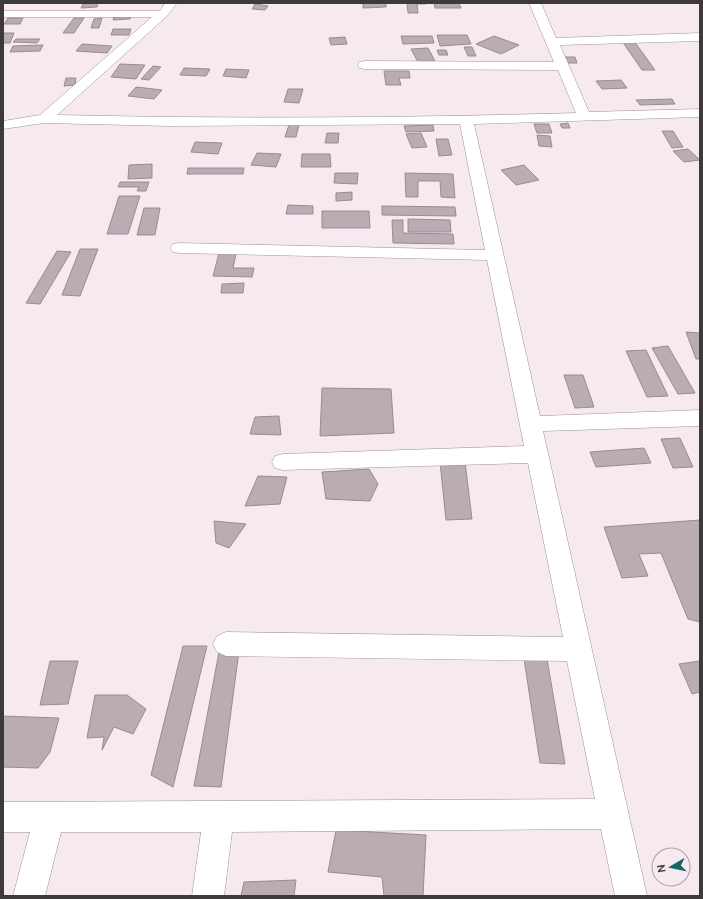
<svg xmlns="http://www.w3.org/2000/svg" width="703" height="899" viewBox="0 0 703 899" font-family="Ubuntu,sans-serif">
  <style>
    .building { fill: #b9acb3; stroke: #988c93 }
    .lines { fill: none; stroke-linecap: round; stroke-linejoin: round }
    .street-casing { stroke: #9d9197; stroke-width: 1 }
    .street { fill: #fff; fill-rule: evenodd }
  </style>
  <rect width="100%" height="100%" fill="#f6e9f0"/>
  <!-- building -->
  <g class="building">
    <path d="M98 3 97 7 81 8 83 4Z"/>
    <path d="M363 3H386V7L363 8Z"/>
    <path d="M407 3H425L426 4H417L418 13H408Z"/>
    <path d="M434 3H459L461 8H435Z"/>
    <path d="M255 4 268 6 265 10 252 9Z"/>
    <path d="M131 16 130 19 113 20 114 17Z"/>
    <path d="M8 18H23L20 24H4Z"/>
    <path d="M74 18H84L74 33H63Z"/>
    <path d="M102 18 99 28H91L94 19Z"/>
    <path d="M113 29H131L129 35H111Z"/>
    <path d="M3 33H14L10 43H3Z"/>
    <path d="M437 35H467L471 44 440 46Z"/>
    <path d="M401 36H432L434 43 403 44Z"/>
    <path d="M494 36 519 45 501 54 476 44Z"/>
    <path d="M345 37 347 44 331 45 329 38Z"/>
    <path d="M16 39H40L37 43 13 42Z"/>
    <path d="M622 41H634L655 70H642Z"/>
    <path d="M82 44 112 46 107 53 76 51Z"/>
    <path d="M43 45 40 51 10 52 13 46Z"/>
    <path d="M464 47H472L476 56H468Z"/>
    <path d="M428 48 435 61 418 62 411 49Z"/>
    <path d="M437 50H446L448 55H439Z"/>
    <path d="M565 57H575L577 63H567Z"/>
    <path d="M120 64 145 65 136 79 111 77Z"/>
    <path d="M153 66 161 67 149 80 141 79Z"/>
    <path d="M184 68 210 69 206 76 180 75Z"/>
    <path d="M226 69 249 70 246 78 223 76Z"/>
    <path d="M384 71H409L410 78H399L401 85H386Z"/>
    <path d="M66 78H76L75 85 64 86Z"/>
    <path d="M621 80 627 88 602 89 596 81Z"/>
    <path d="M136 87 162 90 154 99 128 96Z"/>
    <path d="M288 89H303L299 103 284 102Z"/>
    <path d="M672 99 675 104 640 105 636 100Z"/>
    <path d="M568 123 570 128H562L560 124Z"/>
    <path d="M534 124H549L552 133H537Z"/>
    <path d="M289 125H299L296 137H285Z"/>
    <path d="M433 125 434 131 406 132 404 126Z"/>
    <path d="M662 131H673L683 147 672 148Z"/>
    <path d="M327 133H339L338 143H325Z"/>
    <path d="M421 133 427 147 412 148 406 134Z"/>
    <path d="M537 135 550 136 552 147 539 146Z"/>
    <path d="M436 139H448L452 155 439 156Z"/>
    <path d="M195 142 222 143 218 154 191 152Z"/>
    <path d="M688 149 700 160 684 162 673 151Z"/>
    <path d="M257 153 281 154 276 167 251 165Z"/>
    <path d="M302 154H330L331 167H301Z"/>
    <path d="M152 164V178L128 179 129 165Z"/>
    <path d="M524 165 539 180 516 185 501 170Z"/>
    <path d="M188 168H244L243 174H187Z"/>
    <path d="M335 173H358L357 184 334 183Z"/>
    <path d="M405 173 453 174 455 198 441 197 440 181H418V197H406Z"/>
    <path d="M120 182H149L146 191H137L139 187H118Z"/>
    <path d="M352 192V200L336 201V193Z"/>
    <path d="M119 196H140L128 234H107Z"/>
    <path d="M288 205 313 206V214H286Z"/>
    <path d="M382 206 455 207 456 216 382 215Z"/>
    <path d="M144 208H160L155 235H137Z"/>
    <path d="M322 211H369L370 228H322Z"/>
    <path d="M408 219 450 220 451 232H408Z"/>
    <path d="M392 220H403V233L453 234 454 244 393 243Z"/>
    <path d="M80 249H98L80 296 62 295Z"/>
    <path d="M57 251 71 252 40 304 26 303Z"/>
    <path d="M219 253 236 254 233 268H254L252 277 213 276Z"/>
    <path d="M244 283 243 293H221L222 284Z"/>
    <path d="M686 332 700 333V359H696Z"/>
    <path d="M668 346 695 393 678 394 652 348Z"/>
    <path d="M646 350 668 396 647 397 626 351Z"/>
    <path d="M564 375H583L594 407 575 408Z"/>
    <path d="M322 388 391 389 394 433 320 436Z"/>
    <path d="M279 416 281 435 250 434 255 417Z"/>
    <path d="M680 438 693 467 673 468 661 439Z"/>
    <path d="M644 448 651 463 596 467 590 452Z"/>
    <path d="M440 462H465L472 519 446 520Z"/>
    <path d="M369 469 378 484 370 501 326 499 322 472Z"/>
    <path d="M258 476 287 477 280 504 245 506Z"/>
    <path d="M700 520V622L688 619 661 553 639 554 648 576 622 578 604 527Z"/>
    <path d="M214 521 246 524 229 548 216 543Z"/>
    <path d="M183 646H207L173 787 151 775Z"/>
    <path d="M239 651 221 787 194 786 219 652Z"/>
    <path d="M524 659H547L565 764 540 763Z"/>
    <path d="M50 661H78L68 704 40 705Z"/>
    <path d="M700 661V692L692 694 679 664Z"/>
    <path d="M95 695H127L146 709 133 734 114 727 102 750 104 737 87 738Z"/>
    <path d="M3 716 59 718 50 752 38 768 3 767Z"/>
    <path d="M336 830 426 835 423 896H384L382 877 328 872Z"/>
    <path d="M296 880 294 896H241L244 882Z"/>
  </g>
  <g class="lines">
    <!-- street casing -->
    <g class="street-casing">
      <path id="street" d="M165 3H177L167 16 57 115C230 119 403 118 576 113L558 70 364 69 359 68 358 65 359 62 364 61 554 62 529 3H541L556 38 700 33V41L560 45 589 112 700 109V117L474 124 540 416 700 410V426L543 431 647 896H615L601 829 232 832 224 896H192L201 832H61L45 896H13L30 832H3V802L595 799 567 661 226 656 217 652 213 644 217 636 226 632 563 637 528 463 283 470 275 468 272 462 275 456 283 454 524 446 487 260 179 253 173 252 170 248 173 244 179 243 485 250 460 124 171 126 44 123 3 129V121L40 115 152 17H3V11H160Z"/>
    </g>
    <!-- street -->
    <use href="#street" class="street"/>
  </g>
  <!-- border -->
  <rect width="703" height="899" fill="none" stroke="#3e393b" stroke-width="8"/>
  <!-- north arrow -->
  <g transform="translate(671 867) rotate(261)"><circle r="19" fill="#f6e9f0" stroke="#aca3a8"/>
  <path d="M0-3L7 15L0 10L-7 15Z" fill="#156564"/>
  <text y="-6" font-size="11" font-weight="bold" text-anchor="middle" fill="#3e393b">N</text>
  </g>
</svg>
